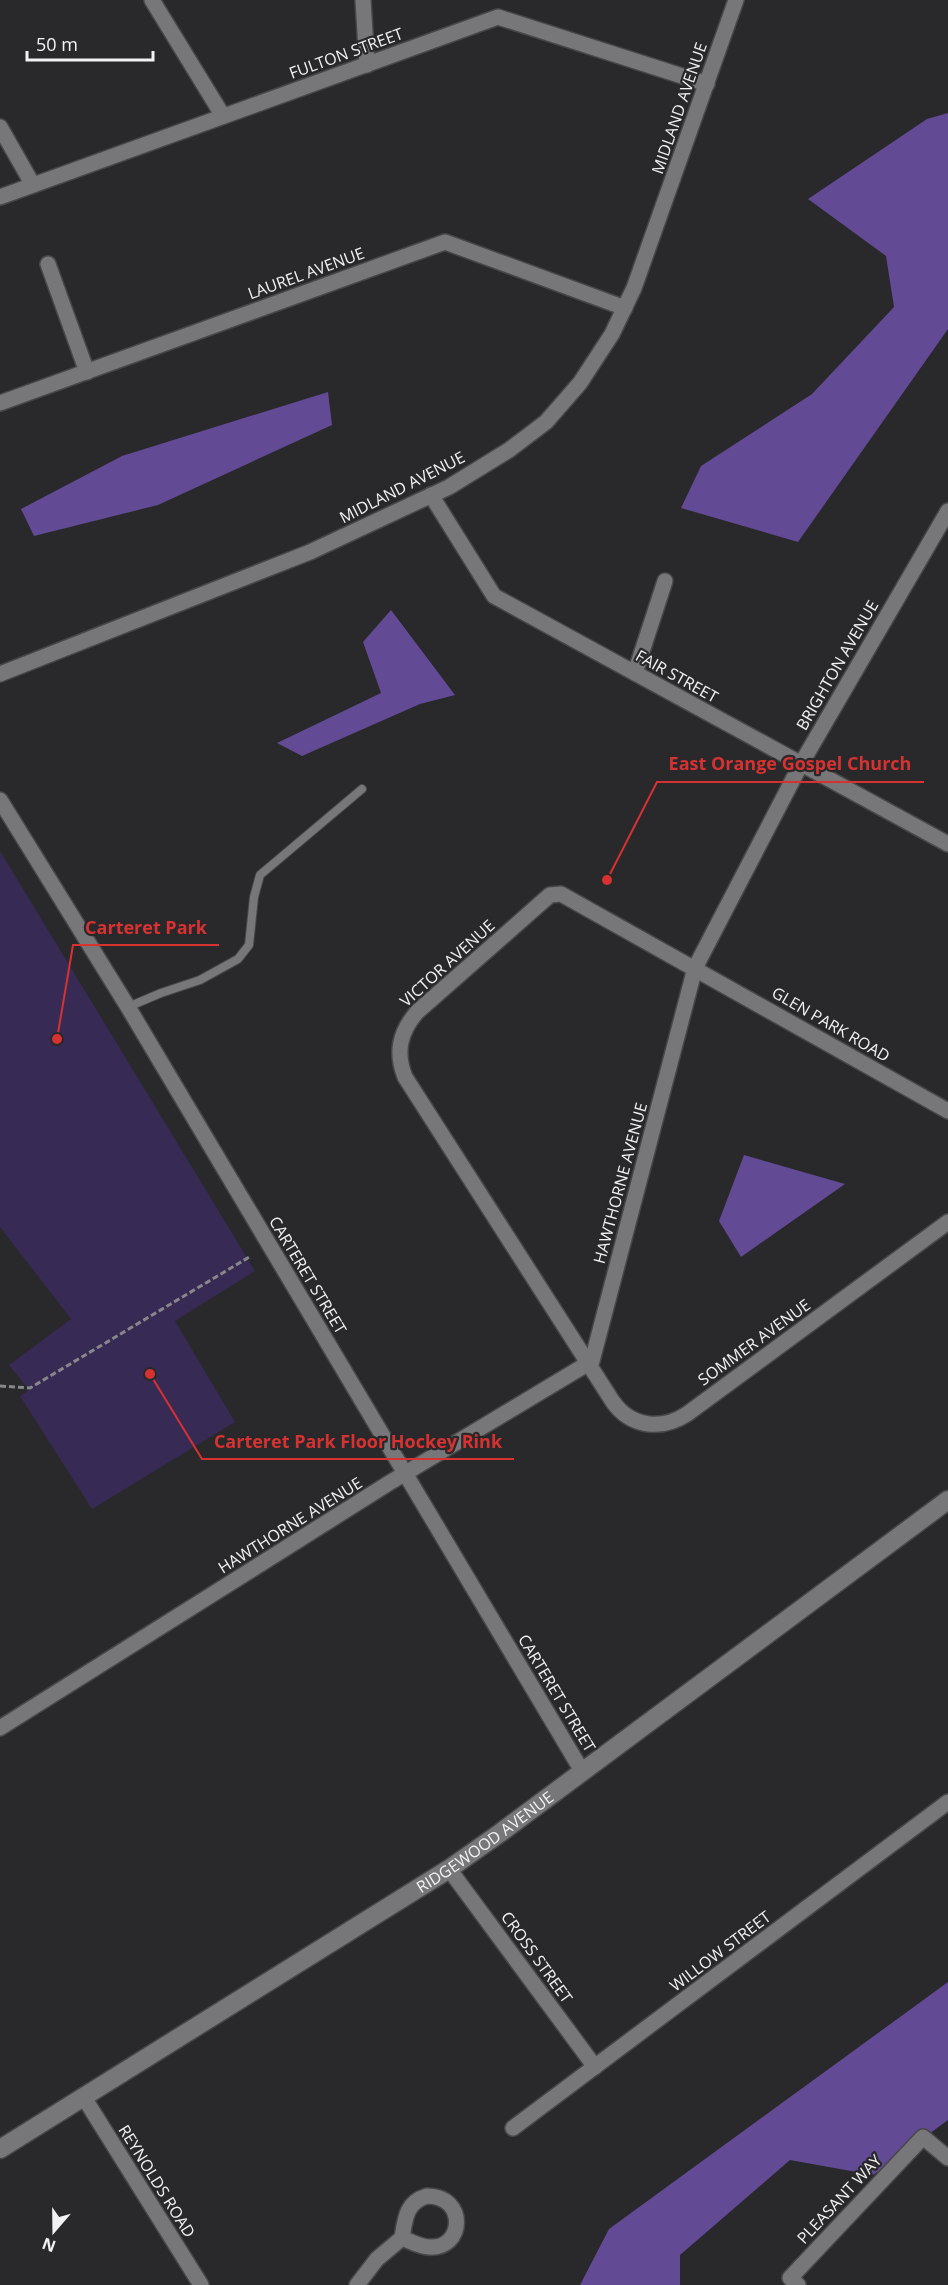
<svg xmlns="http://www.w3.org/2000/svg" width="948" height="2285" viewBox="0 0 948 2285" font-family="'Open Sans',sans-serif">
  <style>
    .green { fill: #372a54 }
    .forest { fill: #624a94 }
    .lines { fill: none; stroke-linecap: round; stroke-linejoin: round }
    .service-casing { stroke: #474749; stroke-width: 10 }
    .minor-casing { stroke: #474749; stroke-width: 18 }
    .tertiary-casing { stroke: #474749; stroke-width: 21 }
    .path { stroke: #878689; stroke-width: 3; stroke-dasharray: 6 3; stroke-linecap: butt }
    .service { stroke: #777679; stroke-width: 8 }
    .minor { stroke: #777679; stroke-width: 15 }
    .tertiary { stroke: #777679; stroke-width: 18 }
    .labels { text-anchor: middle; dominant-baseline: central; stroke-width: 4.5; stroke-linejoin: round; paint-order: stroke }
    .street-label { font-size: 16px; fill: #f2f2f3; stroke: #29282b }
    .leader { fill: none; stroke: #d73232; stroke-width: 2 }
    .callout-dot { fill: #d73232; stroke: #29282b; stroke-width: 2 }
    .callout-label { font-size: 18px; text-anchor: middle; font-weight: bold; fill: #d73232; stroke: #29282b; stroke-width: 4.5; stroke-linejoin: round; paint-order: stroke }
  </style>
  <rect width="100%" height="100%" fill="#29282b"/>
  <!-- green -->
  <path class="green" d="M0 851 255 1271 175 1321 235 1422 92 1509 20 1396 29 1390 9 1365 71 1319 0 1227Z"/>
  <!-- forest -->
  <g class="forest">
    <path d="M948 113V329L798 542 681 508 701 466 812 394 894 307 886 256 808 199 927 119Z"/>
    <path d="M328 392 332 425 158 505 34 536 21 509 122 456Z"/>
    <path d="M391 610 455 695 420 704 302 756 277 743 381 693 363 642Z"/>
    <path d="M744 1155 845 1184 741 1257 719 1221Z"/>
    <path d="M948 1982V2120L873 2175 790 2160 680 2255V2285H580L609 2229Z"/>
  </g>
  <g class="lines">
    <!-- service casing -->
    <g class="service-casing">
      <path id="service" d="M128 1007 161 993 200 980 238 959 249 945 254 897 260 875 362 789"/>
    </g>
    <!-- minor casing -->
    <g class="minor-casing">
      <g id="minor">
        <path d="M152 0 223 116"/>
        <path d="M363 0 367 65"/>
        <path d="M0 127 33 185"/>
        <path d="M0 197 498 17 707 84"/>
        <path d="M48 264 87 372"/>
        <path d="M0 403 445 242 625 308"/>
        <path d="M431 495 494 596 948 844"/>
        <path d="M635 673 665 581"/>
        <path d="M0 674 310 552 449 487 509 450 546 422 580 383 612 334 634 288 736 0"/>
        <path d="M0 800 128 1007 582 1771"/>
        <path d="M948 1111 561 894 550 895 542 902 417 1012C400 1032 395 1052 405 1077L613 1402C631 1427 661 1431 687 1414L948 1222"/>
        <path d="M0 1728 389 1483 592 1361 695 968 801 764 948 511"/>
        <path d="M449 1869 595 2067"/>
        <path d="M83 2096 201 2285"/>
        <path d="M513 2128 948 1802"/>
        <path d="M427 2196C468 2196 464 2250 429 2247 420 2247 410 2241 402 2238 405 2219 406 2202 427 2196Z"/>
        <path d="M357 2285 377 2259 402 2238"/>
        <path d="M798 2285 790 2278 923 2137 948 2158"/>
      </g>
    </g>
    <!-- tertiary casing -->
    <g class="tertiary-casing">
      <g id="tertiary">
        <path id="s1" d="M0 2149 449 1869 500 1833 948 1500"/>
      </g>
    </g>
    <!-- path -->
    <path class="path" d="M0 1386 30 1388 251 1256"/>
    <!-- service -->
    <use href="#service" class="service"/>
    <!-- minor -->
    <use href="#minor" class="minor"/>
    <!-- tertiary -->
    <use href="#tertiary" class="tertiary"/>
  </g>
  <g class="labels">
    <!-- street labels -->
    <g class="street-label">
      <text transform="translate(346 53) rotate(-20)">FULTON STREET</text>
      <text transform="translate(679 108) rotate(-71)">MIDLAND AVENUE</text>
      <text transform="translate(306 273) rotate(-20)">LAUREL AVENUE</text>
      <text transform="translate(402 487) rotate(-27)">MIDLAND AVENUE</text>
      <text transform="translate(837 665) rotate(-60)">BRIGHTON AVENUE</text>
      <text transform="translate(677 676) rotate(29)">FAIR STREET</text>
      <text transform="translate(447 963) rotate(-42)">VICTOR AVENUE</text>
      <text transform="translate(831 1024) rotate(30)">GLEN PARK ROAD</text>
      <text transform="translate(620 1183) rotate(-75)">HAWTHORNE AVENUE</text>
      <text transform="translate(308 1275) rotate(59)">CARTERET STREET</text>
      <text transform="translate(754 1342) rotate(-36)">SOMMER AVENUE</text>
      <text transform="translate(290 1525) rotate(-32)">HAWTHORNE AVENUE</text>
      <text transform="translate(557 1693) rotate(59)">CARTERET STREET</text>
      <text stroke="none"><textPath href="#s1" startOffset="574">RIDGEWOOD AVENUE</textPath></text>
      <text transform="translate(720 1951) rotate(-37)">WILLOW STREET</text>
      <text transform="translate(537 1957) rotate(54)">CROSS STREET</text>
      <text transform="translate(157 2181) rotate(58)">REYNOLDS ROAD</text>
      <text transform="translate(839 2199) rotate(-47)">PLEASANT WAY</text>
    </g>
  </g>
  <!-- callouts -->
  <path class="leader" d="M607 880L657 782H924M57 1039L73 945H219M150 1374L202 1459H514"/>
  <g class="callout-dot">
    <circle cx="607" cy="880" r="6"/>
    <circle cx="57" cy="1039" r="6"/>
    <circle cx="150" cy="1374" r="6"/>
  </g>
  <g class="callout-label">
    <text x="790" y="770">East Orange Gospel Church</text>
    <text x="146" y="934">Carteret Park</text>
    <text x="358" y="1448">Carteret Park Floor Hockey Rink</text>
  </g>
  <!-- north arrow -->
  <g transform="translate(54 2231) rotate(200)" stroke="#29282b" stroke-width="4.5" paint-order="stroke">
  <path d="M0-4.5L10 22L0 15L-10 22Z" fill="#f2f2f3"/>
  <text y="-9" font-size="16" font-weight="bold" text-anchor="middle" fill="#f2f2f3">N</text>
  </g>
  <!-- scale -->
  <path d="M27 51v9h126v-9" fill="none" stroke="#f2f2f3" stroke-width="3"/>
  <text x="36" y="51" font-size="18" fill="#f2f2f3" stroke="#29282b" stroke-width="4.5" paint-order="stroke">50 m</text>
</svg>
